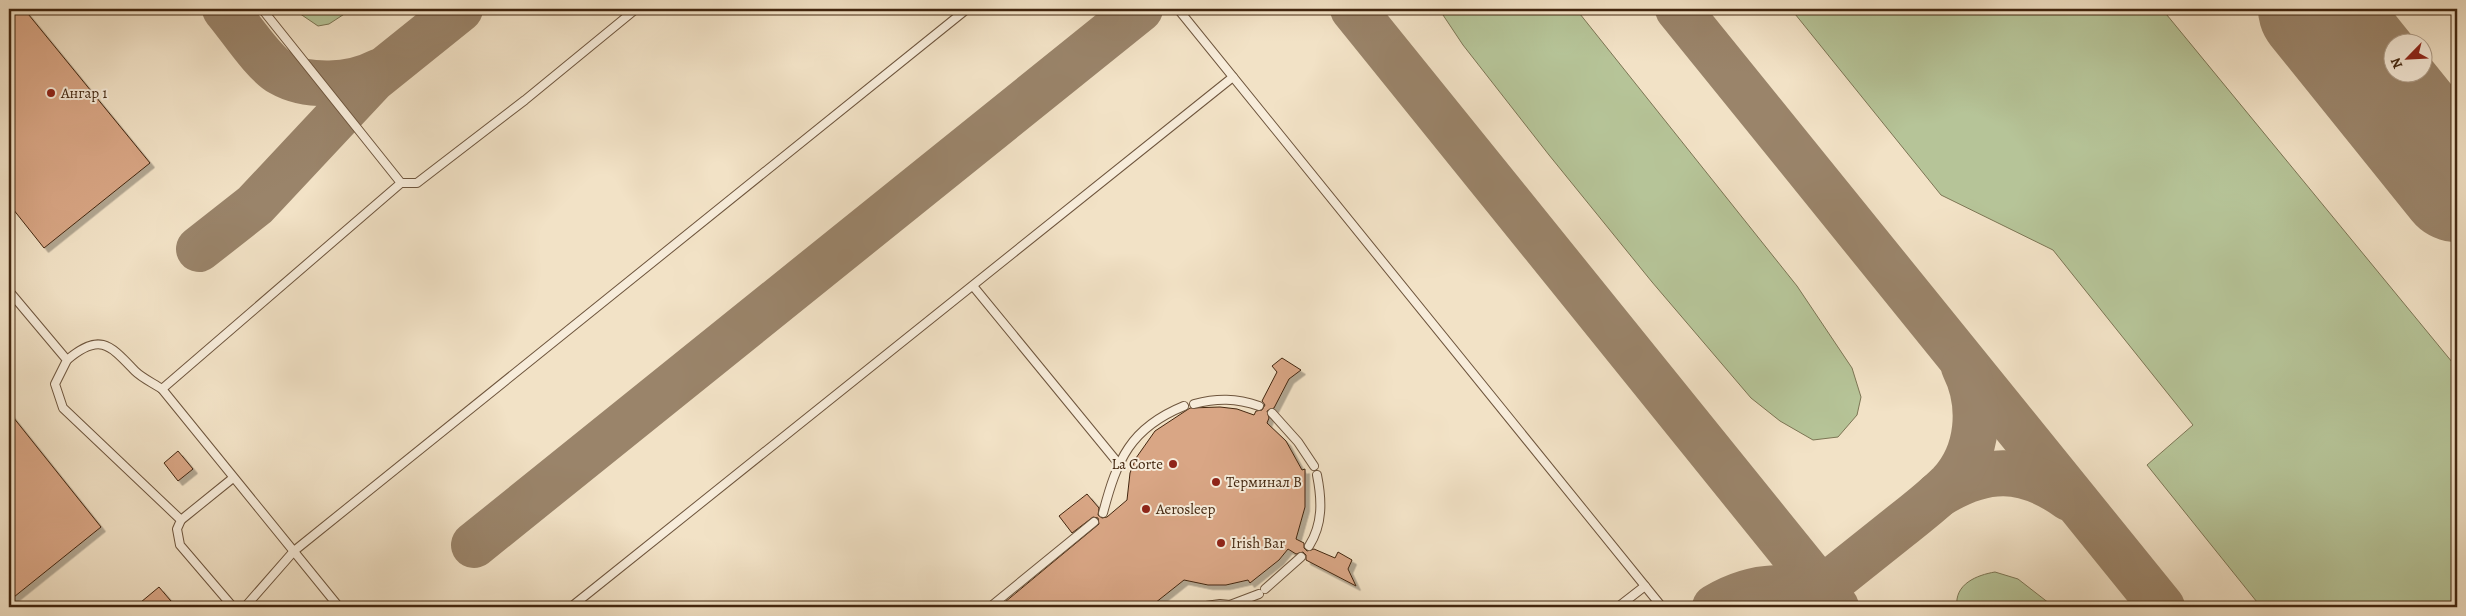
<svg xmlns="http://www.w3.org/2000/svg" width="2466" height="616" viewBox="0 0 2466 616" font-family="Alegreya,serif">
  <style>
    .green { fill: #b6c498; stroke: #7c7554 }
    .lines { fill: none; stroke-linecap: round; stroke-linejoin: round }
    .taxiway { stroke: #9a846a; stroke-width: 46 }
    .runway { stroke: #9a846a; stroke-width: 116 }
    .building { fill: #d9a685; stroke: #42260f; filter: url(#shadow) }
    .service-casing { stroke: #6e553d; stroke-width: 10 }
    .service { stroke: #f7ecda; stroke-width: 8 }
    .poi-dot { fill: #8f2418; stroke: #f7ecda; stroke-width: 2 }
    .labels { text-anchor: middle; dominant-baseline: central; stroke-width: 4; stroke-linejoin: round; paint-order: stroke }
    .poi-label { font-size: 15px; fill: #42260f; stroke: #f7ecda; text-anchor: start }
  </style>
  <defs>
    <filter id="shadow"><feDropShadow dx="4.5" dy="4.5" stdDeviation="0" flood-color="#0004"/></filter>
  </defs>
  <rect width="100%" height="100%" fill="#f2e2c6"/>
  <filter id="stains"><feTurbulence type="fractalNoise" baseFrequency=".004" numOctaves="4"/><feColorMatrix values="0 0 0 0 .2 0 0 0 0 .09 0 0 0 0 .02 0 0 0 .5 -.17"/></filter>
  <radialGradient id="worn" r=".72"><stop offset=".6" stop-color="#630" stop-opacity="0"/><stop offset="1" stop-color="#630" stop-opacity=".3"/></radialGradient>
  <!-- green -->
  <g class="green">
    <path d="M293 9H352L329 24 318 26Z"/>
    <path d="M1439 9H1576L1797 286 1852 368 1861 397 1857 415 1838 437 1813 440 1780 421 1751 398 1652 282 1549 155 1463 45Z"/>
    <path d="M1791 9H2162L2457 368V607H2261L2147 465 2193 425 2053 250 1941 195Z"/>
    <path d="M1995 572 2018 579 2054 607H1957C1954 584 1977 575 1995 572Z"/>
  </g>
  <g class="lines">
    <!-- taxiway -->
    <g class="taxiway">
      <path d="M225 9C239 25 263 63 281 73 307 88 352 86 378 72"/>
      <path d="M1353 9 1836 607"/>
      <path d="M1678 9 2162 607"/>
      <path d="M199 249 255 205 373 79 460 9"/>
      <path d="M1938 495C1985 466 2023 465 2069 498"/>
      <path d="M474 545 1140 9"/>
      <path d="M1715 607C1752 585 1797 579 1832 607"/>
      <path d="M1799 607C1829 583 1859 559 1888 536 1909 519 1931 503 1950 484 1979 453 1983 405 1964 367"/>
    </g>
    <!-- runway -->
    <path class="runway" d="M2316 9 2457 184"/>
  </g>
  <!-- building -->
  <g class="building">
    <path d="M9 9H24L150 163 44 248 9 204Z"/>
    <path d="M1282 358 1301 370 1289 379 1274 408 1267 411 1269 418 1267 423 1286 441 1302 470 1305 469V507L1296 539 1304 543V548L1307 551 1314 549 1335 558 1338 552 1352 560 1348 569 1356 586 1306 560V555L1303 552 1296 554 1288 549 1279 560 1250 583 1248 580 1226 585H1208L1184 580 1150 607H999L1099 524 1098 518 1093 517 1072 533 1059 516 1087 494 1099 508 1098 515 1102 518 1107 517 1127 500 1130 473 1136 458 1155 431 1190 408 1220 407 1237 409 1254 415 1256 411 1262 410 1265 405 1262 401 1277 372 1272 366Z"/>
    <path d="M9 412 101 527 9 601Z"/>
    <path d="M178 451 193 469 178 481 164 463Z"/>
    <path d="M159 587 176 607H135Z"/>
  </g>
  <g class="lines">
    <!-- service casing -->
    <g class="service-casing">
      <g id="service">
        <path d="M262 9 401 183"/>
        <path d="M1178 9 1662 607"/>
        <path d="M973 286 1118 463"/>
        <path d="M9 291 67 360 55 384 63 408 181 520 177 529 180 545 233 607"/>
        <path d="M67 360C100 332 110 345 135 371 142 378 153 383 162 389"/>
        <path d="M1194 404C1217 398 1236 398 1259 406"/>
        <path d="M1272 413 1298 442 1314 466"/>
        <path d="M1103 513C1117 460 1130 428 1184 406"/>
        <path d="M181 520 233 478"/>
        <path d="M1309 546C1323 524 1322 500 1317 475"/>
        <path d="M1265 589 1301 557"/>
        <path d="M245 607 294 551 967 9"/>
        <path d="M339 607 162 389 401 183H417L525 100 636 9"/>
        <path d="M571 607 1233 77"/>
        <path d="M990 607 1094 522"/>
        <path d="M1199 607 1220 604 1230 605 1259 594"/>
        <path d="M1618 607 1645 586"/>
      </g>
    </g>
    <!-- service -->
    <use href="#service" class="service"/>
  </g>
  <!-- markers -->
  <g class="poi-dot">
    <circle cx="51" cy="93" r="5"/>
    <circle cx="1173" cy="464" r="5"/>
    <circle cx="1216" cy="482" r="5"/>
    <circle cx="1146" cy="509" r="5"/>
    <circle cx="1221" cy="543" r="5"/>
  </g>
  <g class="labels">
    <!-- poi labels -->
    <g class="poi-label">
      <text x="61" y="93">Ангар 1</text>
      <text x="1163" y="464" text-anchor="end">La Corte</text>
      <text x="1226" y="482">Терминал B</text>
      <text x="1156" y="509">Aerosleep</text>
      <text x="1231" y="543">Irish Bar</text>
    </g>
  </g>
  <!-- margin -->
  <rect width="2466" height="616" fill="none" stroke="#f2e2c6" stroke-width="30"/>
  <rect x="10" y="10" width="2446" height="596" fill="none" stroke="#42260f" stroke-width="2.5"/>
  <rect x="15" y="15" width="2436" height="586" fill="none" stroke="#42260f"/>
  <!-- north arrow -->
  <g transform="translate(2408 58) rotate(246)"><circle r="24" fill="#f7ecda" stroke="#af9d89"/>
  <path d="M0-4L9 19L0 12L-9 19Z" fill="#8f2418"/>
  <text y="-8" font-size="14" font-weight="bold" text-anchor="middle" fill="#42260f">N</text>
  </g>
  <rect width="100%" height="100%" filter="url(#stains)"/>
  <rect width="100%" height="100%" fill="url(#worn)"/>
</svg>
